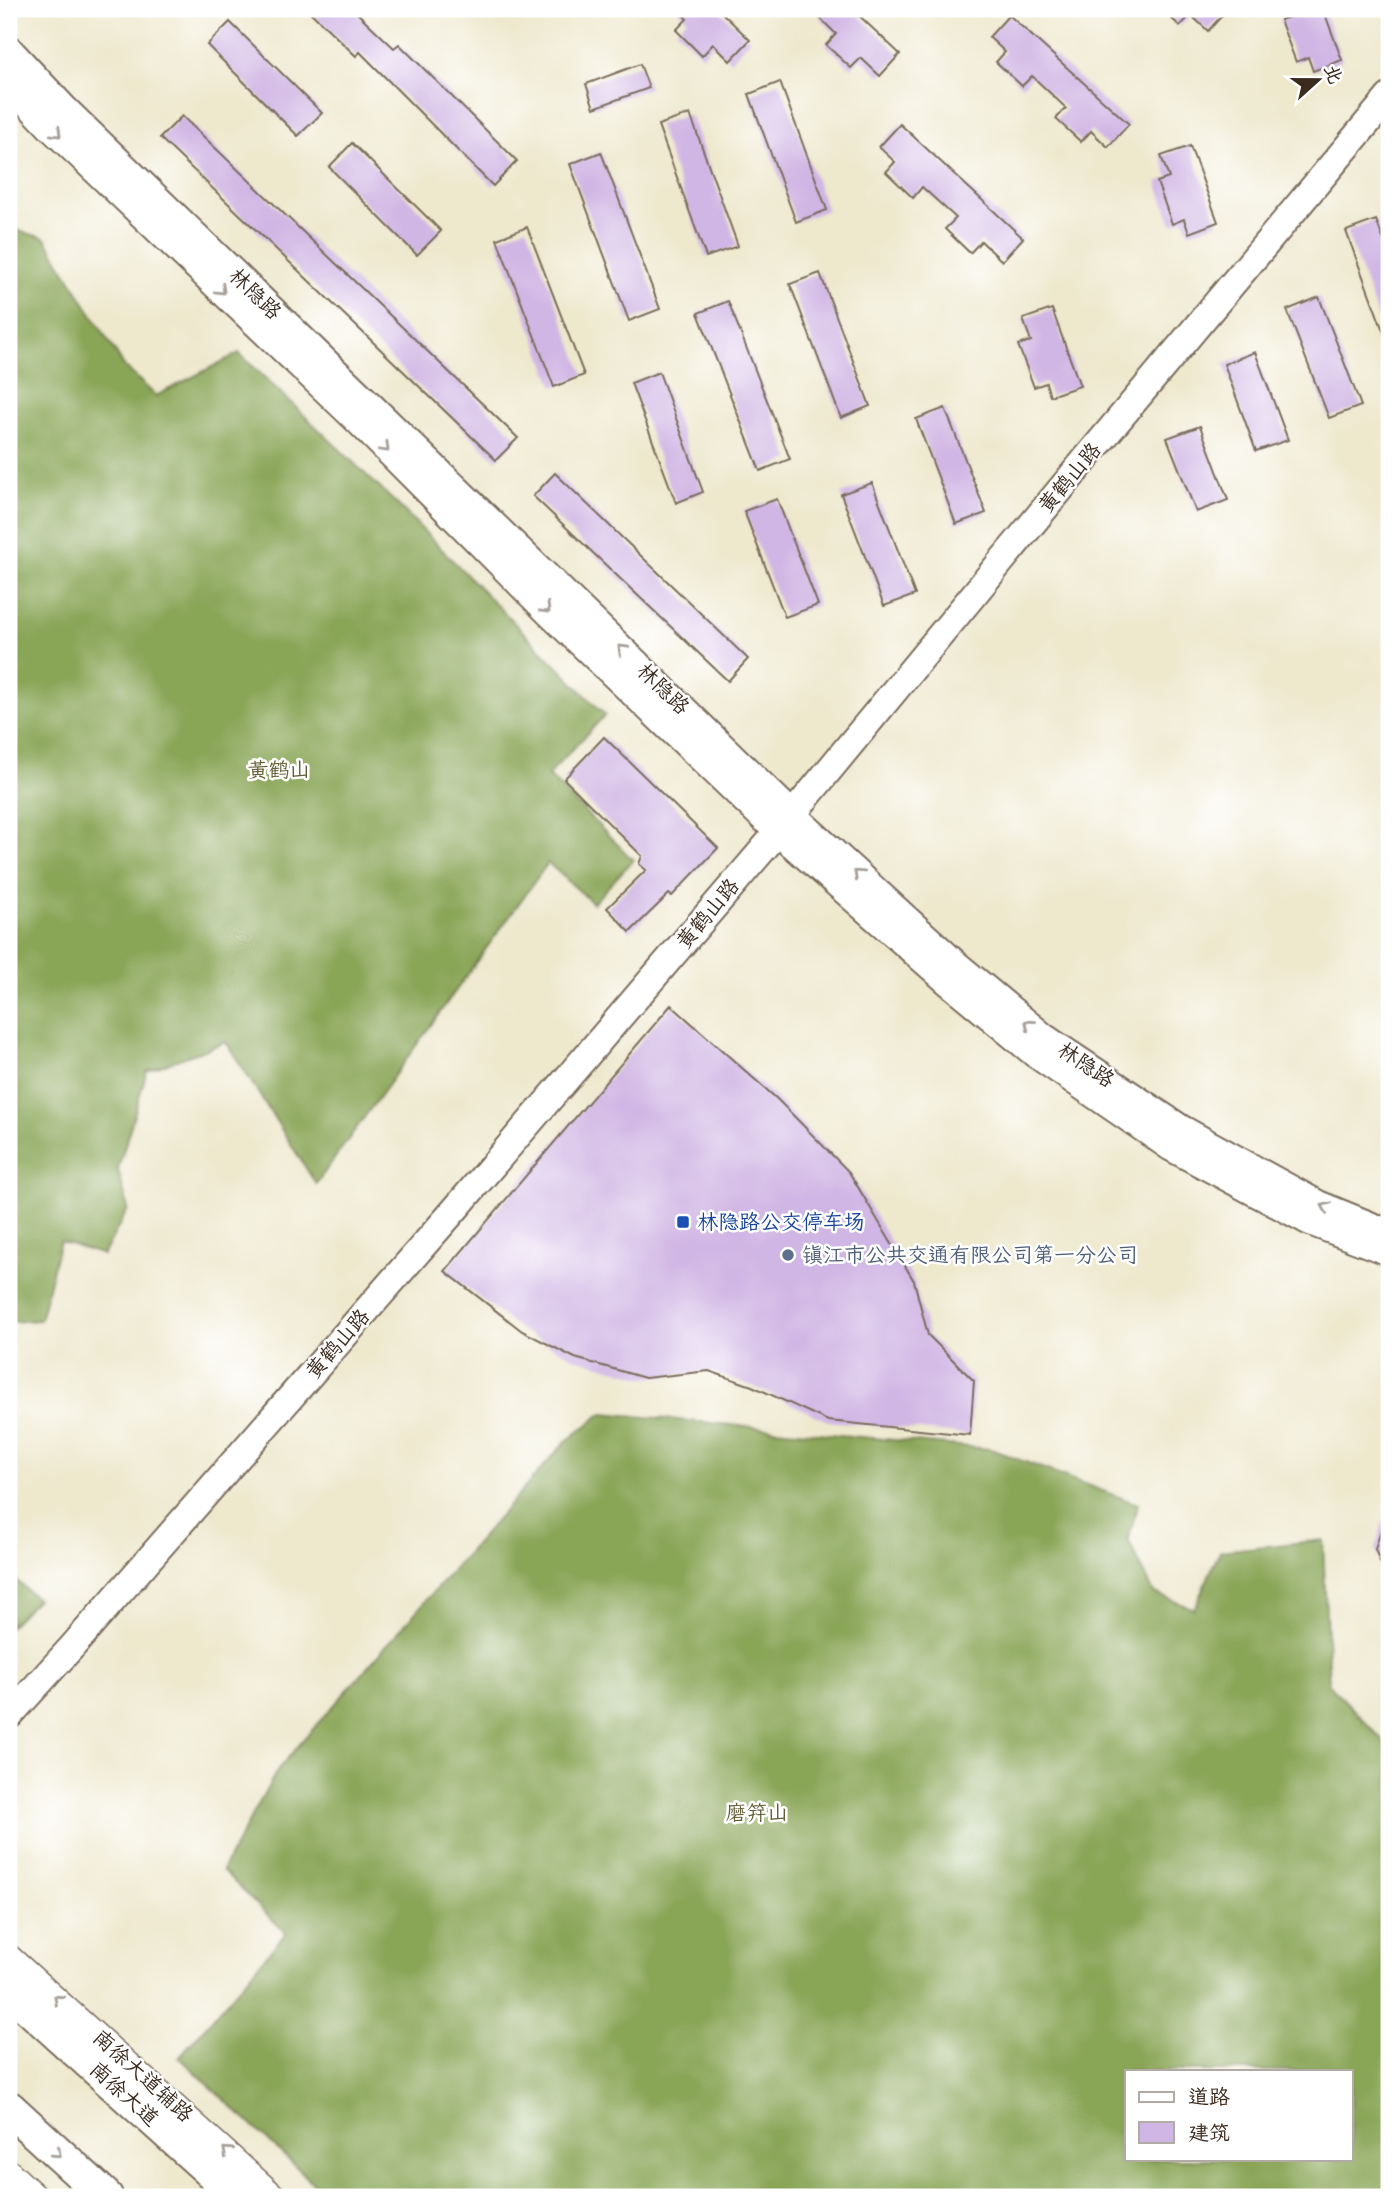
<svg xmlns="http://www.w3.org/2000/svg" width="1398" height="2206" viewBox="0 0 1398 2206" font-family="Pangolin,'LXGW WenKai TC',sans-serif">
  <style>
    .forest { fill: #89a557; stroke: #62683a; stroke-width: 2; fill-rule: evenodd }
    .building { fill: #d0b6e4 }
    .lines { fill: none; stroke-linecap: round; stroke-linejoin: round }
    .minor-casing { stroke: #7a6c5b; stroke-width: 24 }
    .tertiary-casing { stroke: #7a6c5b; stroke-width: 30 }
    .primary-casing { stroke: #7a6c5b; stroke-width: 37 }
    .minor { stroke: #fff; stroke-width: 21 }
    .tertiary { stroke: #fff; stroke-width: 26 }
    .primary { stroke: #fff; stroke-width: 33 }
    .oneway { stroke: #a79f9a }
    .transit-dot { fill: #1a4fb4; stroke: #fff; stroke-width: 2.5 }
    .service-dot { fill: #5c6f8a; stroke: #fff; stroke-width: 2.5 }
    .labels { text-anchor: middle; dominant-baseline: central; stroke-width: 5; stroke-linejoin: round; paint-order: stroke }
    .street-label { font-size: 21px; fill: #3b2a1e; stroke: #fff }
    .park-label { font-size: 21px; fill: #635e35; stroke: #fff }
    .transit-label { font-size: 21px; fill: #164399; stroke: #fff; text-anchor: start }
    .service-label { font-size: 21px; fill: #4e5e75; stroke: #fff; text-anchor: start }
  </style>
  <rect width="100%" height="100%" fill="#fff"/>
  <filter id="ink" filterUnits="userSpaceOnUse"><feTurbulence type="fractalNoise" baseFrequency=".0143" numOctaves="2"/><feDisplacementMap in="SourceGraphic" scale="14" xChannelSelector="R" yChannelSelector="G"/><feConvolveMatrix kernelMatrix="1 2 1 2 8 2 1 2 1" color-interpolation-filters="sRGB"/></filter>
  <filter id="wash" filterUnits="userSpaceOnUse"><feTurbulence type="fractalNoise" baseFrequency=".00686" numOctaves="4" result="noise"/><feDisplacementMap in="SourceGraphic" scale="28" xChannelSelector="R" yChannelSelector="G"/><feGaussianBlur stdDeviation="1.57" result="paint"/><feColorMatrix in="noise" values="0 0 0 0 0 0 0 0 0 0 0 0 0 0 0 0 0 1.4 0 .05"/><feComposite in="paint" operator="in"/></filter>
  <g filter="url(#wash)">
    <rect width="100%" height="100%" fill="#eee8cd"/>
    <!-- forest -->
    <g class="forest">
      <path d="M9 228 45 238 124 366 156 396 239 353 404 511 605 715 548 775 633 860 593 903 548 863 316 1184 226 1042 147 1071 118 1169 128 1209 103 1255 60 1241 40 1320 9 1322Z"/>
      <path d="M603 1413 991 1449 1138 1504 1128 1540 1154 1593 1194 1609 1220 1551 1323 1540 1329 1684 1389 1747V2197H328L179 2057 286 1933 222 1870 278 1769 565 1442ZM1127 2071H1351V2159H1127Z"/>
      <path d="M9 1574 37 1599 9 1627Z"/>
    </g>
    <g id="blocks">
      <!-- building -->
      <g class="building">
        <path d="M307 9H353L394 48 399 44 517 161 493 186 360 52 356 56Z"/>
        <path d="M677 9H718L750 40 730 61 713 44 702 56 676 30 687 19Z"/>
        <path d="M828 9H852L900 54 880 76 861 58 851 68 826 45 836 34 820 18Z"/>
        <path d="M1161 9H1228L1208 31 1191 15 1180 26Z"/>
        <path d="M1290 9H1323L1342 60 1313 71 1308 57 1296 62 1280 20 1293 16Z"/>
        <path d="M1009 15 1129 124 1108 147 1091 131 1081 142 1056 119 1066 108 1032 76 1022 86 996 62 1005 52 989 37Z"/>
        <path d="M230 22 322 113 298 136 207 45Z"/>
        <path d="M640 64 649 88 594 108 586 84Z"/>
        <path d="M780 82 827 210 796 222 749 94Z"/>
        <path d="M690 114 738 246 706 257 658 125Z"/>
        <path d="M182 116 518 438 496 460 160 138Z"/>
        <path d="M900 124 1023 238 1002 261 981 241 970 253 945 229 956 218 922 187 913 198 886 172 895 162 879 147Z"/>
        <path d="M352 143 441 231 417 255 329 167Z"/>
        <path d="M1190 146 1218 222 1189 233 1184 219 1172 224 1157 182 1169 178 1161 156Z"/>
        <path d="M601 152 660 309 629 321 570 164Z"/>
        <path d="M1376 220 1389 254 1388 344 1346 231Z"/>
        <path d="M527 227 584 375 554 387 497 239Z"/>
        <path d="M820 273 870 406 841 418 790 284Z"/>
        <path d="M1319 297 1361 406 1329 418 1287 310Z"/>
        <path d="M728 301 790 459 760 471 698 313Z"/>
        <path d="M1052 309 1080 386 1050 396 1046 383 1034 387 1018 345 1031 341 1023 319Z"/>
        <path d="M1255 352 1288 440 1256 451 1224 364Z"/>
        <path d="M659 372 703 492 676 503 631 383Z"/>
        <path d="M945 408 986 513 956 524 916 419Z"/>
        <path d="M1200 426 1228 500 1196 512 1167 438Z"/>
        <path d="M555 473 748 659 728 681 533 496Z"/>
        <path d="M872 483 915 595 884 606 841 494Z"/>
        <path d="M777 499 818 605 785 617 744 511Z"/>
        <path d="M604 737 718 848 672 896 669 894 630 932 607 908 646 870 639 864 642 856 564 779Z"/>
        <path d="M671 1005 777 1099 849 1172 914 1281 928 1335 974 1381 970 1435 828 1421 752 1386 709 1371 645 1378 575 1358 522 1331 445 1271Z"/>
        <path d="M1386 1513H1389L1388 1583 1375 1549Z"/>
      </g>
    </g>
  </g>
  <g filter="url(#ink)">
    <use href="#blocks" fill-opacity="0" stroke="#7a6c5b" stroke-width="2"/>
    <g class="lines">
      <!-- minor casing -->
      <g class="minor-casing">
        <g id="minor">
          <path d="M9 1955 277 2197"/>
          <path d="M9 2170 38 2197"/>
        </g>
      </g>
      <!-- tertiary casing -->
      <g class="tertiary-casing">
        <g id="tertiary">
          <path d="M9 49 64 108 792 814 956 964 1044 1037 1182 1129 1318 1204 1389 1233"/>
          <path d="M9 84 50 127 359 422 548 612 778 832 947 981 1035 1054 1170 1147 1310 1222 1389 1252"/>
          <path d="M9 1716 72 1647 457 1207 778 832 1074 473 1389 97"/>
        </g>
      </g>
      <!-- primary casing -->
      <g class="primary-casing">
        <g id="primary">
          <path d="M9 1990 239 2197"/>
          <path d="M9 2108 106 2197"/>
        </g>
      </g>
      <!-- minor -->
      <use href="#minor" class="minor"/>
      <!-- tertiary -->
      <use href="#tertiary" class="tertiary"/>
      <!-- primary -->
      <use href="#primary" class="primary"/>
    </g>
    <!-- one-way arrows -->
    <defs><path id="oneway-chevron" d="M-2-3.5L2.5 0L-2 3.5" fill="none" stroke-width="1.6" stroke-linecap="round" stroke-linejoin="round" transform="scale(1.75)"/></defs>
    <g class="oneway">
      <use href="#oneway-chevron" transform="translate(57 133) rotate(44)"/>
      <use href="#oneway-chevron" transform="translate(221 290) rotate(44)"/>
      <use href="#oneway-chevron" transform="translate(385 448) rotate(45)"/>
      <use href="#oneway-chevron" transform="translate(546 609) rotate(45)"/>
      <use href="#oneway-chevron" transform="translate(622 649) rotate(-136)"/>
      <use href="#oneway-chevron" transform="translate(858 874) rotate(-138)"/>
      <use href="#oneway-chevron" transform="translate(1029 1024) rotate(-140)"/>
      <use href="#oneway-chevron" transform="translate(1326 1207) rotate(-157)"/>
      <use href="#oneway-chevron" transform="translate(58 1999) rotate(-138)"/>
      <use href="#oneway-chevron" transform="translate(227 2151) rotate(-138)"/>
      <use href="#oneway-chevron" transform="translate(57 2153) rotate(42)"/>
    </g>
  </g>
  <!-- markers -->
  <rect class="transit-dot" x="676" y="1215" width="14" height="14" rx="3.5"/>
  <circle class="service-dot" cx="788" cy="1255" r="7"/>
  <g class="labels">
    <!-- street labels -->
    <g class="street-label">
      <text transform="translate(255 294) rotate(44)">林隐路</text>
      <text transform="translate(1070 478) rotate(-50)">黄鹤山路</text>
      <text transform="translate(663 689) rotate(44)">林隐路</text>
      <text transform="translate(708 914) rotate(-50)">黄鹤山路</text>
      <text transform="translate(1086 1065) rotate(34)">林隐路</text>
      <text transform="translate(338 1344) rotate(-49)">黄鹤山路</text>
      <text transform="translate(143 2076) rotate(42)">南徐大道辅路</text>
      <text transform="translate(124 2094) rotate(42)">南徐大道</text>
    </g>
    <!-- park labels -->
    <g class="park-label">
      <text x="279" y="770">黄鹤山</text>
      <text x="757" y="1813">磨笄山</text>
    </g>
    <!-- transit labels -->
    <g class="transit-label">
      <text x="697" y="1222">林隐路公交停车场</text>
    </g>
    <!-- service labels -->
    <g class="service-label">
      <text x="802" y="1255">镇江市公共交通有限公司第一分公司</text>
    </g>
  </g>
  <!-- margin -->
  <rect width="1398" height="2206" fill="none" stroke="#fff" stroke-width="35"/>
  <!-- legend -->
  <rect x="1125" y="2070" width="228" height="91" fill="#ffffff" stroke="#b1aaa5" stroke-width="2"/>
  <rect x="1139" y="2092" width="35" height="10" fill="#ffffff" stroke="#b1aaa5" stroke-width="2"/>
  <text x="1188" y="2104" font-size="21" fill="#3b2a1e">道路</text>
  <rect x="1139" y="2122" width="35" height="21" fill="#d0b6e4" stroke="#b1aaa5" stroke-width="2"/>
  <text x="1188" y="2140" font-size="21" fill="#3b2a1e">建筑</text>
  <!-- north arrow -->
  <g transform="translate(1318 80) rotate(69)" stroke="#ffffff" stroke-width="5" paint-order="stroke">
  <path d="M0-5L12 26L0 18L-12 26Z" fill="#3b2a1e"/>
  <text y="-10" font-size="19" font-weight="bold" text-anchor="middle" fill="#3b2a1e">北</text>
  </g>
</svg>
